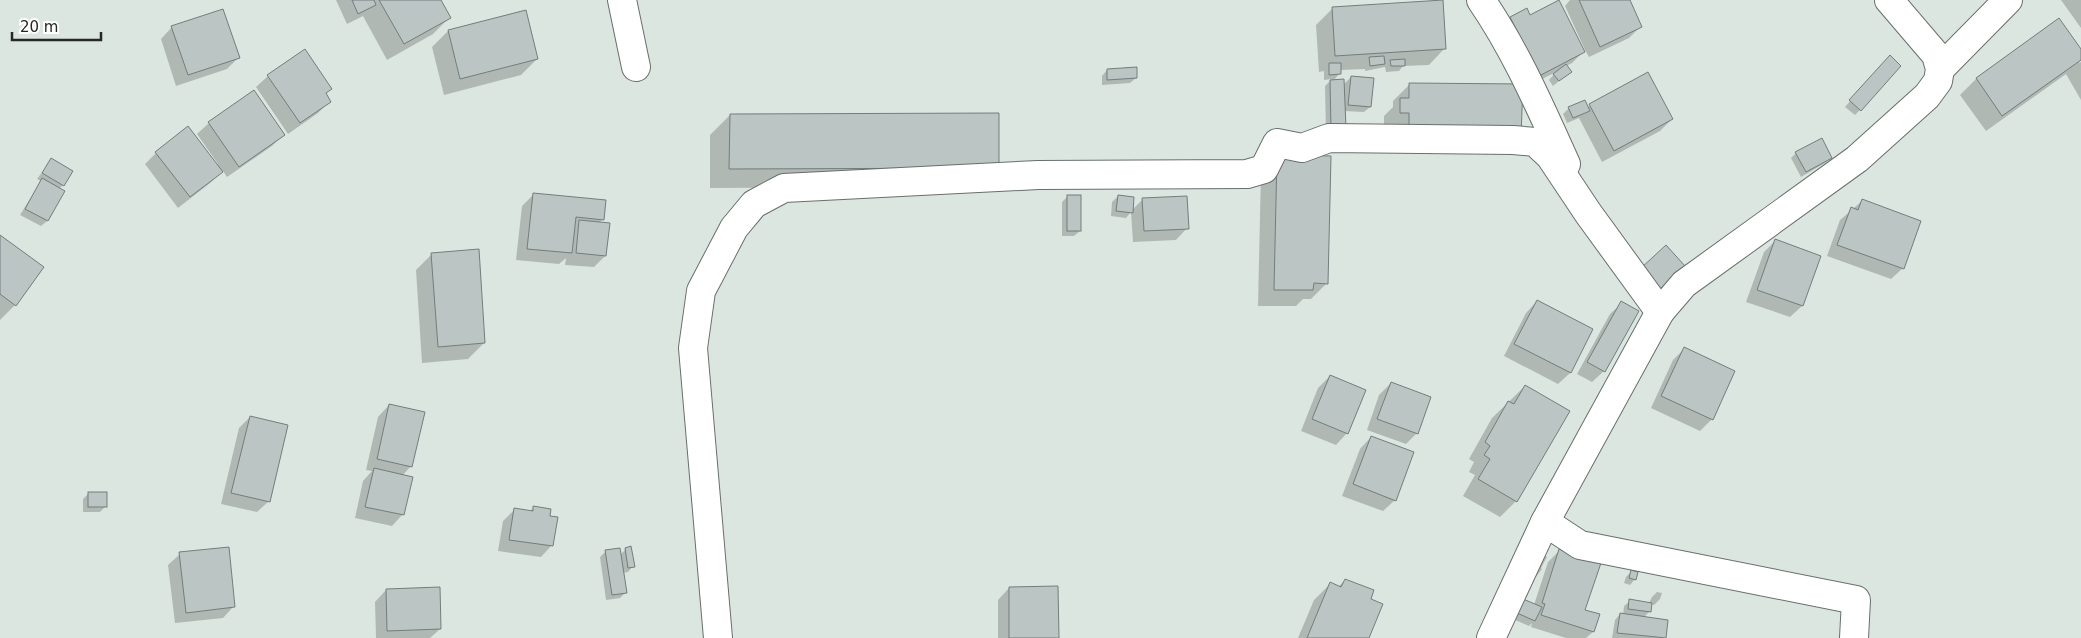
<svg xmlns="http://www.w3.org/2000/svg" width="2081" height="638" viewBox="0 0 2081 638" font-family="'DejaVu Sans',sans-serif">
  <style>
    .shadow { fill: #0003 }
    .building { fill: #bac5c4; stroke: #737d7c }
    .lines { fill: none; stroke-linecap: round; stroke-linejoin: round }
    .minor-casing { stroke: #67706b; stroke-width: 30 }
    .minor { stroke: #fff; stroke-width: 28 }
  </style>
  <rect width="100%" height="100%" fill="#dce6e1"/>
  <!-- shadow -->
  <g class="shadow">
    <path d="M336 0H439L449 18 433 34 387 60 363 16 347 24Z"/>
    <path d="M1570 0H1628L1640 27 1629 38 1589 57 1585 50 1572 63 1566 66 1570 72 1553 86 1549 80 1556 72 1528 86 1499 29 1511 18 1530 16 1583 51 1585 50 1565 6Z"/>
    <path d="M2061 0H2081V28Z"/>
    <path d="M1333 8 1445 48 1429 65 1403 66 1399 71 1386 72 1385 67 1365 71V69L1340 70V73L1333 81 1343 85 1351 77 1370 107 1364 112 1344 111 1326 134 1325 86 1332 79 1324 80V71L1319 72 1316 25Z"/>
    <path d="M172 27 238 58 227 69 176 86 161 39Z"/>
    <path d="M448 31 537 59 521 75 444 95 432 47Z"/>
    <path d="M2081 51V60L2078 63 2081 62V100L2066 74 1986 131 1960 95 1976 79Z"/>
    <path d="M1884 62 1860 110 1855 115 1845 107Z"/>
    <path d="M1107 70 1136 78 1130 83 1102 85V76Z"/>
    <path d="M268 76 331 89 325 94 329 102 318 113 288 134 256 87Z"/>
    <path d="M1410 84 1504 152 1384 129V116L1393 107V101Z"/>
    <path d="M1590 105 1672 119 1660 131 1602 162 1579 118 1567 123 1563 114 1569 108H1587Z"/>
    <path d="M730 115 977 187 710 188V135Z"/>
    <path d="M209 123 283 135 272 146 227 177 223 171 210 183 178 208 145 164 156 153 216 165 218 164 197 134Z"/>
    <path d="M1796 153 1831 158 1825 163 1801 177 1791 158Z"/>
    <path d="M1277 156 1327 283 1311 299H1303L1296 306H1258L1261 172Z"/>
    <path d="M52 159 63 185 59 189 63 191 47 221 41 226 20 215 41 181 37 179Z"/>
    <path d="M533 195 603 219 599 223 605 256 594 267 565 265 566 258 559 264 516 260 522 206Z"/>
    <path d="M1118 196 1132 210 1143 199 1187 228 1176 240 1133 242 1131 212 1126 218 1111 216 1112 202Z"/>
    <path d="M1067 197 1080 231 1074 236H1062V202Z"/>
    <path d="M1862 201 1903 268 1891 279 1827 256 1840 220Z"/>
    <path d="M0 236 15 305 0 320Z"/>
    <path d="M1775 241 1802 306 1790 317 1746 302 1764 252Z"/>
    <path d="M432 254 484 343 468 359 422 363 416 270Z"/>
    <path d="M1537 301 1592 330 1570 373 1558 384 1504 356 1526 313Z"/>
    <path d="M1622 303 1604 371 1592 382 1577 374 1610 314Z"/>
    <path d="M1684 349 1712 419 1700 431 1651 408 1673 360Z"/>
    <path d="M1330 376 1347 433 1336 445 1301 431 1318 388Z"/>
    <path d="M1391 383 1417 433 1406 444 1367 430 1379 395Z"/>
    <path d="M1525 386 1516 501 1500 517 1463 496 1475 475 1469 472 1474 462 1469 459 1492 418Z"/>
    <path d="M389 405 411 466 402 476 403 514 392 526 355 518 363 481 372 471 366 470 378 417Z"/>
    <path d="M250 417 269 501 257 512 221 504 239 428Z"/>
    <path d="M1371 437 1395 500 1383 511 1342 496 1360 449Z"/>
    <path d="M89 493 105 507 100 512H83V499Z"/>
    <path d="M534 507 552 545 541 557 498 551 503 521 514 510 529 512Z"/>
    <path d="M626 549 633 566 628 572 623 573 625 593 620 598 606 600 600 557 606 551 620 555Z"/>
    <path d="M1559 551 1593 632 1586 638H1566L1531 627 1532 623 1529 626 1513 619 1518 606 1534 605 1548 562Z"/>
    <path d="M180 554 234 606 223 618 175 623 168 565Z"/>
    <path d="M1544 555 1547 557 1541 568 1542 569 1535 578 1533 577 1538 570 1535 569Z"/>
    <path d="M1631 572 1635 579 1630 585 1624 583 1626 577Z"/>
    <path d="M1345 580 1369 600 1368 638H1298L1314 600 1330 584 1338 587Z"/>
    <path d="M1009 588 1057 638H998V600Z"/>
    <path d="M386 590 440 629 430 638H376L375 602Z"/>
    <path d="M1657 592 1662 593 1660 599 1654 605 1651 604 1650 611 1643 618 1667 621 1665 638H1612L1615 620 1620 614 1623 615 1624 606 1630 601 1649 603 1652 597Z"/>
  </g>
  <!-- building -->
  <g class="building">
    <path d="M352 0H374L376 5 358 14Z"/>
    <path d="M379 0H441L451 18 404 44Z"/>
    <path d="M1443 0 1446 49 1335 56 1332 7Z"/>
    <path d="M1559 0 1585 52 1539 76 1510 17 1527 8 1530 15Z"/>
    <path d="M1579 0H1630L1642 27 1600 47Z"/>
    <path d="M223 9 240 58 188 75 171 26Z"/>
    <path d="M526 10 538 59 460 79 448 30Z"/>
    <path d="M2059 18 2081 49V60L2002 116 1976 78Z"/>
    <path d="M305 49 332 89 326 93 331 102 300 123 267 75Z"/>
    <path d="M1890 55 1901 66 1861 111 1849 100Z"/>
    <path d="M1384 56 1385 64 1370 66 1369 57Z"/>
    <path d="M1405 59V66H1391L1390 60Z"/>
    <path d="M1329 63H1341V74L1329 75Z"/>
    <path d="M1566 64 1572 72 1559 81 1553 74Z"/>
    <path d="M1137 67V78L1107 80V69Z"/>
    <path d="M1648 72 1673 119 1614 151 1589 104Z"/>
    <path d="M1351 76 1374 78 1371 107 1348 105Z"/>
    <path d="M1344 79 1346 128 1331 129 1330 80Z"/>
    <path d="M1409 83 1523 84 1521 137 1409 135V113H1400V98H1409Z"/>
    <path d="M254 90 285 135 239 167 208 122Z"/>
    <path d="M1585 100 1590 111 1573 118 1568 107Z"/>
    <path d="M999 113V168L729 169 730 114Z"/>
    <path d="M188 126 223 172 190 197 155 152Z"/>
    <path d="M1822 138 1832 158 1806 172 1795 152Z"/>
    <path d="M1277 155 1331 156 1328 284 1314 283 1313 290H1274Z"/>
    <path d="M51 158 73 171 64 186 42 173Z"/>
    <path d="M42 178 65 191 48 221 25 209Z"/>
    <path d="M533 193 606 200 604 220 576 217 572 253 527 249Z"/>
    <rect x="1067" y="195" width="14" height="36"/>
    <path d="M1118 195 1134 197 1133 213 1116 211Z"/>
    <path d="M1187 196 1189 229 1144 231 1142 198Z"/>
    <path d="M1862 199 1921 221 1904 269 1837 245 1851 207 1858 210Z"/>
    <path d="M579 220 610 223 606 256 576 253Z"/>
    <path d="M0 235 44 267 16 306 0 294Z"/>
    <path d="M1775 239 1821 256 1803 306 1757 290Z"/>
    <path d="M1666 245 1685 266 1660 289 1640 269Z"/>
    <path d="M479 249 485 343 438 347 431 253Z"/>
    <path d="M1537 300 1593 329 1571 373 1514 344Z"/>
    <path d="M1621 301 1639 311 1605 372 1587 362Z"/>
    <path d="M1684 347 1735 371 1713 420 1661 396Z"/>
    <path d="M1330 375 1366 390 1348 434 1312 419Z"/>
    <path d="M1391 382 1431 397 1418 434 1377 419Z"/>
    <path d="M1525 385 1570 411 1517 502 1478 479 1490 459 1484 455 1490 446 1485 442 1508 401 1514 404Z"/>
    <path d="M389 404 425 412 412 467 377 459Z"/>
    <path d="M250 416 288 425 270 502 231 493Z"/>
    <path d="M1371 436 1414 452 1396 501 1353 484Z"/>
    <path d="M374 468 413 477 404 515 365 507Z"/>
    <rect x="88" y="492" width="19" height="15"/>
    <path d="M533 506 551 509 550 516 558 517 553 546 509 540 514 508 533 511Z"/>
    <path d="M631 546 635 567 628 568 625 548Z"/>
    <path d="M229 547 235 607 186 613 179 552Z"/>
    <path d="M620 548 627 593 612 595 605 550Z"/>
    <path d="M1559 549 1601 563 1585 610 1600 614 1594 632 1541 615 1545 604 1542 603Z"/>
    <path d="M1631 570 1638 572 1636 580 1629 578Z"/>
    <path d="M1345 579 1374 590 1371 599 1383 604 1369 638H1307L1330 582 1341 587Z"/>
    <path d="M1058 586 1059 638H1009V587Z"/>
    <path d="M440 587 441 629 387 631 386 589Z"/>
    <path d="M1523 599 1542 607 1535 621 1517 613Z"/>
    <path d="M1629 599 1652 603 1651 612 1628 609Z"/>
    <path d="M1620 613 1668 620 1666 638 1617 633Z"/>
  </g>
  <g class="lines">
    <!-- minor casing -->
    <g class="minor-casing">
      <g id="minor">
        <path d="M622 0 636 67"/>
        <path d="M1481 0C1516 51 1540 107 1566 164"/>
        <path d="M1940 69 2008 0"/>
        <path d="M1545 522 1580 545 1856 600 1854 638"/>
        <path d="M718 638 693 348 701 291 734 228 754 204 784 188 1038 175 1247 174 1264 169 1277 143 1302 148 1329 138 1513 140 1535 142 1550 156 1588 213 1660 312"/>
        <path d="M1491 638 1545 522 1660 312 1684 284 1857 159 1927 96 1938 81 1940 69 1936 55 1889 0"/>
      </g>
    </g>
    <!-- minor -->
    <use href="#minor" class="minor"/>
  </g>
  <!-- scale -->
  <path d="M12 32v8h89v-8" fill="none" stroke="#242826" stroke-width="2.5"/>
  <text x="20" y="32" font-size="15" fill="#242826" stroke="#ffffff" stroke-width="4" paint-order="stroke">20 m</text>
</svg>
